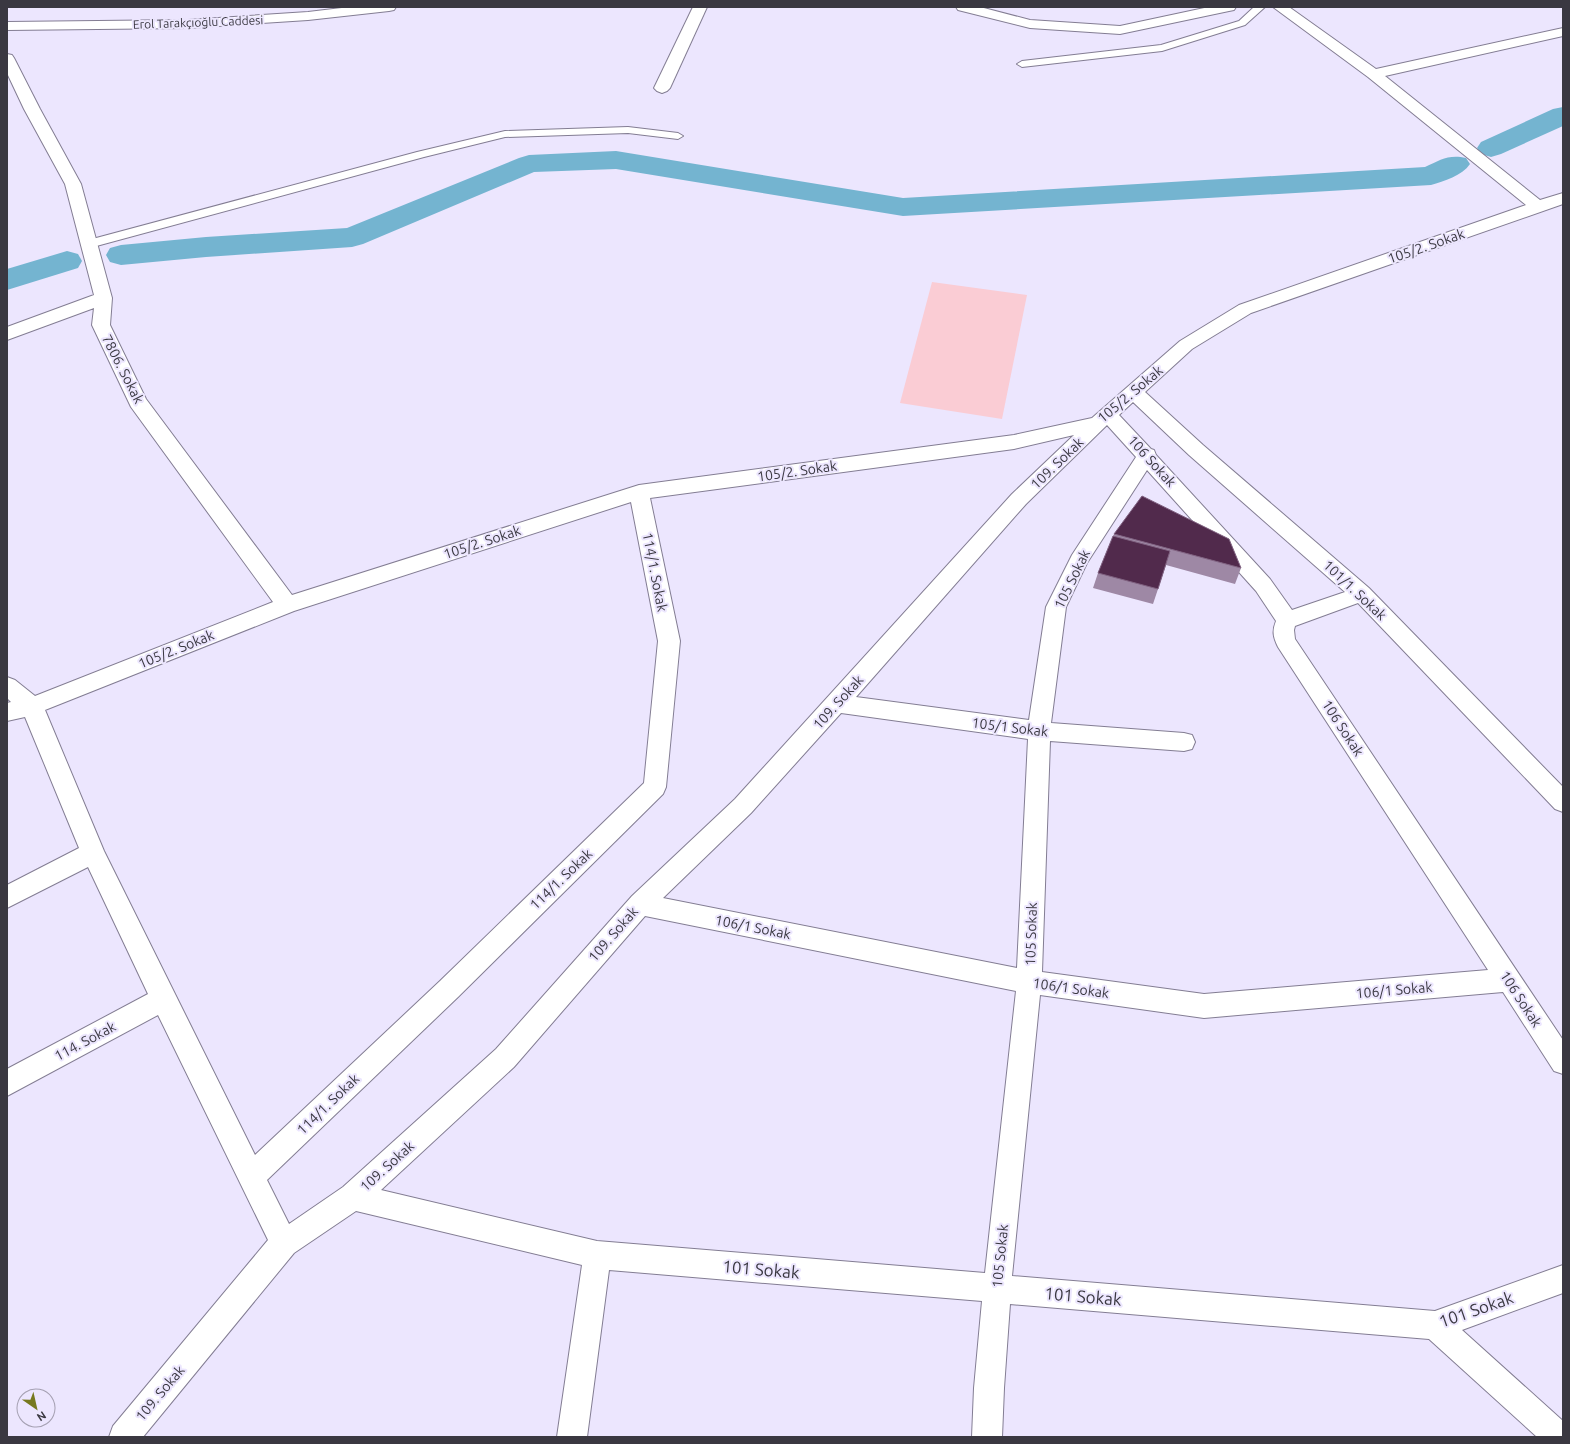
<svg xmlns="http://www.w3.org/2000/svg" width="1570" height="1444" viewBox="0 0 1570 1444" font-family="Ubuntu,sans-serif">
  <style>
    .green { fill: #faccd4 }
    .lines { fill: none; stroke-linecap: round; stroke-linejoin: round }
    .canal { fill: #74b4d0; fill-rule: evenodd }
    .lane-casing { stroke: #837d93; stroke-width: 2 }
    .street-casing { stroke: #837d93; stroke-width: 2 }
    .secondary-casing { stroke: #837d93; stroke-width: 2 }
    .lane { fill: #fff; fill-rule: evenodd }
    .street { fill: #fff; fill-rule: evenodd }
    .secondary { fill: #fff; fill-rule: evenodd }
    .wall { fill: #9e88a5 }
    .building { fill: #512a4c; stroke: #806281 }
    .labels { text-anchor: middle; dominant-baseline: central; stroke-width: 4; stroke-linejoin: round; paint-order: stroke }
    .far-street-label { font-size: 12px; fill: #3a3841; stroke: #ece6fe }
    .street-label { font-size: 14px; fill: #3a3841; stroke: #ece6fe }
    .near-street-label { font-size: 17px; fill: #3a3841; stroke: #ece6fe }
  </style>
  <rect width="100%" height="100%" fill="#ece6fe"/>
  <!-- green -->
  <path class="green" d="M932 282 1027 295 1002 419 900 403Z"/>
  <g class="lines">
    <!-- canal -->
    <g class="canal">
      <path d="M1563 107V126L1501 154 1491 157 1481 154 1477 148 1481 142 1553 109Z"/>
      <path d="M616 151 903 198 1425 167C1440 160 1449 154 1466 158L1470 164C1462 176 1444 181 1431 185L903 216 616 169 534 172 363 244 352 247 206 257 121 265 110 262 106 255 110 248 121 245 206 237 347 228 519 158 529 155Z"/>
      <path d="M67 251 78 254 82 261 78 268 7 290V269Z"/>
    </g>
    <!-- lane casing -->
    <g class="lane-casing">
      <g id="lane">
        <path d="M1254 7H1265L1245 25 1162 51 1022 67 1017 64 1022 61 1161 45 1239 21Z"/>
        <path d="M628 127 678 133 683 136 678 139 628 133 505 137 424 157 89 248 85 247 83 244 85 241 417 152 505 131Z"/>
      </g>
    </g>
    <!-- street casing -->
    <g class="street-casing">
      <g id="street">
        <path d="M693 7H707L670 88 667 91 662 93 657 91 654 88Z"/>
        <path d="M1273 7H1289L1376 69 1563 28V36L1385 76 1540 200 1563 193V204L1251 313 1192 349 1145 392 1203 445 1369 588 1563 787V812L1555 809 1358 603 1295 626 1294 630 1295 639 1563 1040V1074L1554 1071 1503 992 1204 1018 1040 995 1012 1276 1435 1311 1563 1265V1293L1462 1330 1563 1421V1437H1537L1429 1339 1010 1304 1004 1388 1002 1437H972L974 1388 982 1301 609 1270 587 1437H557L582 1265 356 1211 294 1253 143 1437H109L113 1426 268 1240 158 1015 7 1096V1069L148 994 88 867 7 908V885L79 848 25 717 7 721V703L11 702 7 698V677L15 680 35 696 273 602 131 407 92 325 94 308 7 340V327L94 295 65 184 24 109 7 73V54L12 55 14 58 40 109 81 184 112 298 110 325 146 399 292 595 639 485 1014 435 1092 418 1180 341 1239 305 1526 205 1368 77ZM1133 402 1189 455 1345 592 1292 610 1270 579 1156 455 1154 450 1151 449 1119 415ZM1107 425 1136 457 1072 555 1046 607 1029 720 856 697 1026 504ZM1074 435 1012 494 735 799 632 896 496 1049 343 1187 289 1224 267 1180 458 997 663 794 666 787 680 641 650 498 1014 449ZM1147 470 1256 591 1276 621C1272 631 1273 637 1278 647L1488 970 1204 994 1042 972 1050 741 1184 751 1192 749 1195 742 1192 735 1184 733 1051 723 1066 607 1087 563ZM631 502 658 641 644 783 440 981 255 1155 104 851 45 710 294 611ZM841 713 1028 739 1017 968 663 898 751 813ZM645 916 1016 991 985 1273 597 1241 381 1190 514 1067Z"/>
      </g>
    </g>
    <!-- secondary casing -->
    <g class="secondary-casing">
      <g id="secondary">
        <path d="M350 7H396L394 10 389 11 308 20 188 28 7 30V22L188 20 308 12Z"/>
        <path d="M956 7H980L1030 20 1120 26 1209 7H1236L1234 10 1229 11 1120 34 1030 28 958 10Z"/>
      </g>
    </g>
    <!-- lane -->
    <use href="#lane" class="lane"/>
    <!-- street -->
    <use href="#street" class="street"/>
    <!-- secondary -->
    <use href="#secondary" class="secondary"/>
  </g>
  <!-- wall -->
  <path class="wall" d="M1114 534 1241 568 1235 584 1166 565 1153 604 1093 588 1098 573Z"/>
  <!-- building -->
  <g class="building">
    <path d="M1142 496 1229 539 1241 568 1114 534Z"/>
    <path d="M1113 536 1170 551 1158 589 1098 573Z"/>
  </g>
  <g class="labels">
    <!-- far-street labels -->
    <g class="far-street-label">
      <text transform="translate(198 22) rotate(-2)">Erol Tarakçıoğlu Caddesi</text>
    </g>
    <!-- street labels -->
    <g class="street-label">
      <text transform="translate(1426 246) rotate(-19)">105/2. Sokak</text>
      <text transform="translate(123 369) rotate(63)">7806. Sokak</text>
      <text transform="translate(1130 394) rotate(-40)">105/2. Sokak</text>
      <text transform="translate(1152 461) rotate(48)">106 Sokak</text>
      <text transform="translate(1057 463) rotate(-44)">109. Sokak</text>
      <text transform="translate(797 471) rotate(-8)">105/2. Sokak</text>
      <text transform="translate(482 542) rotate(-18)">105/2. Sokak</text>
      <text transform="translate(655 572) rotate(79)">114/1. Sokak</text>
      <text transform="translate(1072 579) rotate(-64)">105 Sokak</text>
      <text transform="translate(1355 590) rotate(43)">101/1. Sokak</text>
      <text transform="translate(176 649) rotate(-22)">105/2. Sokak</text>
      <text transform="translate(838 702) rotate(-48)">109. Sokak</text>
      <text transform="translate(1010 727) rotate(7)">105/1 Sokak</text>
      <text transform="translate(1343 728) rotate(57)">106 Sokak</text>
      <text transform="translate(561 879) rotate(-44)">114/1. Sokak</text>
      <text transform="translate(753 927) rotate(11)">106/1 Sokak</text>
      <text transform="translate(613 934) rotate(-49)">109. Sokak</text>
      <text transform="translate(1031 934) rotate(-88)">105 Sokak</text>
      <text transform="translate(1071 988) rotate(8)">106/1 Sokak</text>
      <text transform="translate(1394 990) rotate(-5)">106/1 Sokak</text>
      <text transform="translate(1521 999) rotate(57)">106 Sokak</text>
      <text transform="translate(85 1041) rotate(-28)">114. Sokak</text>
      <text transform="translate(328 1104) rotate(-44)">114/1. Sokak</text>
      <text transform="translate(387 1166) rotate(-42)">109. Sokak</text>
      <text transform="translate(1000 1256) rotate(-84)">105 Sokak</text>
      <text transform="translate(160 1393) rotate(-50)">109. Sokak</text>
    </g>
    <!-- near-street labels -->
    <g class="near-street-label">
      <text transform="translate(761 1269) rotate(5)">101 Sokak</text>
      <text transform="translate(1083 1296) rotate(5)">101 Sokak</text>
      <text transform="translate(1476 1309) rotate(-19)">101 Sokak</text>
    </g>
  </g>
  <!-- border -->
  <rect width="1570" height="1444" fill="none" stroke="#3a3841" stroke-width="16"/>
  <!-- north arrow -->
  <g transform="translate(36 1408) rotate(146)"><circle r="19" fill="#ece6fe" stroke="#a5a0b2"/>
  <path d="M0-3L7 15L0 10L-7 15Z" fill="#777920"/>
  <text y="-6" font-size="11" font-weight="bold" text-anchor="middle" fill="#3a3841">N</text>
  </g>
</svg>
